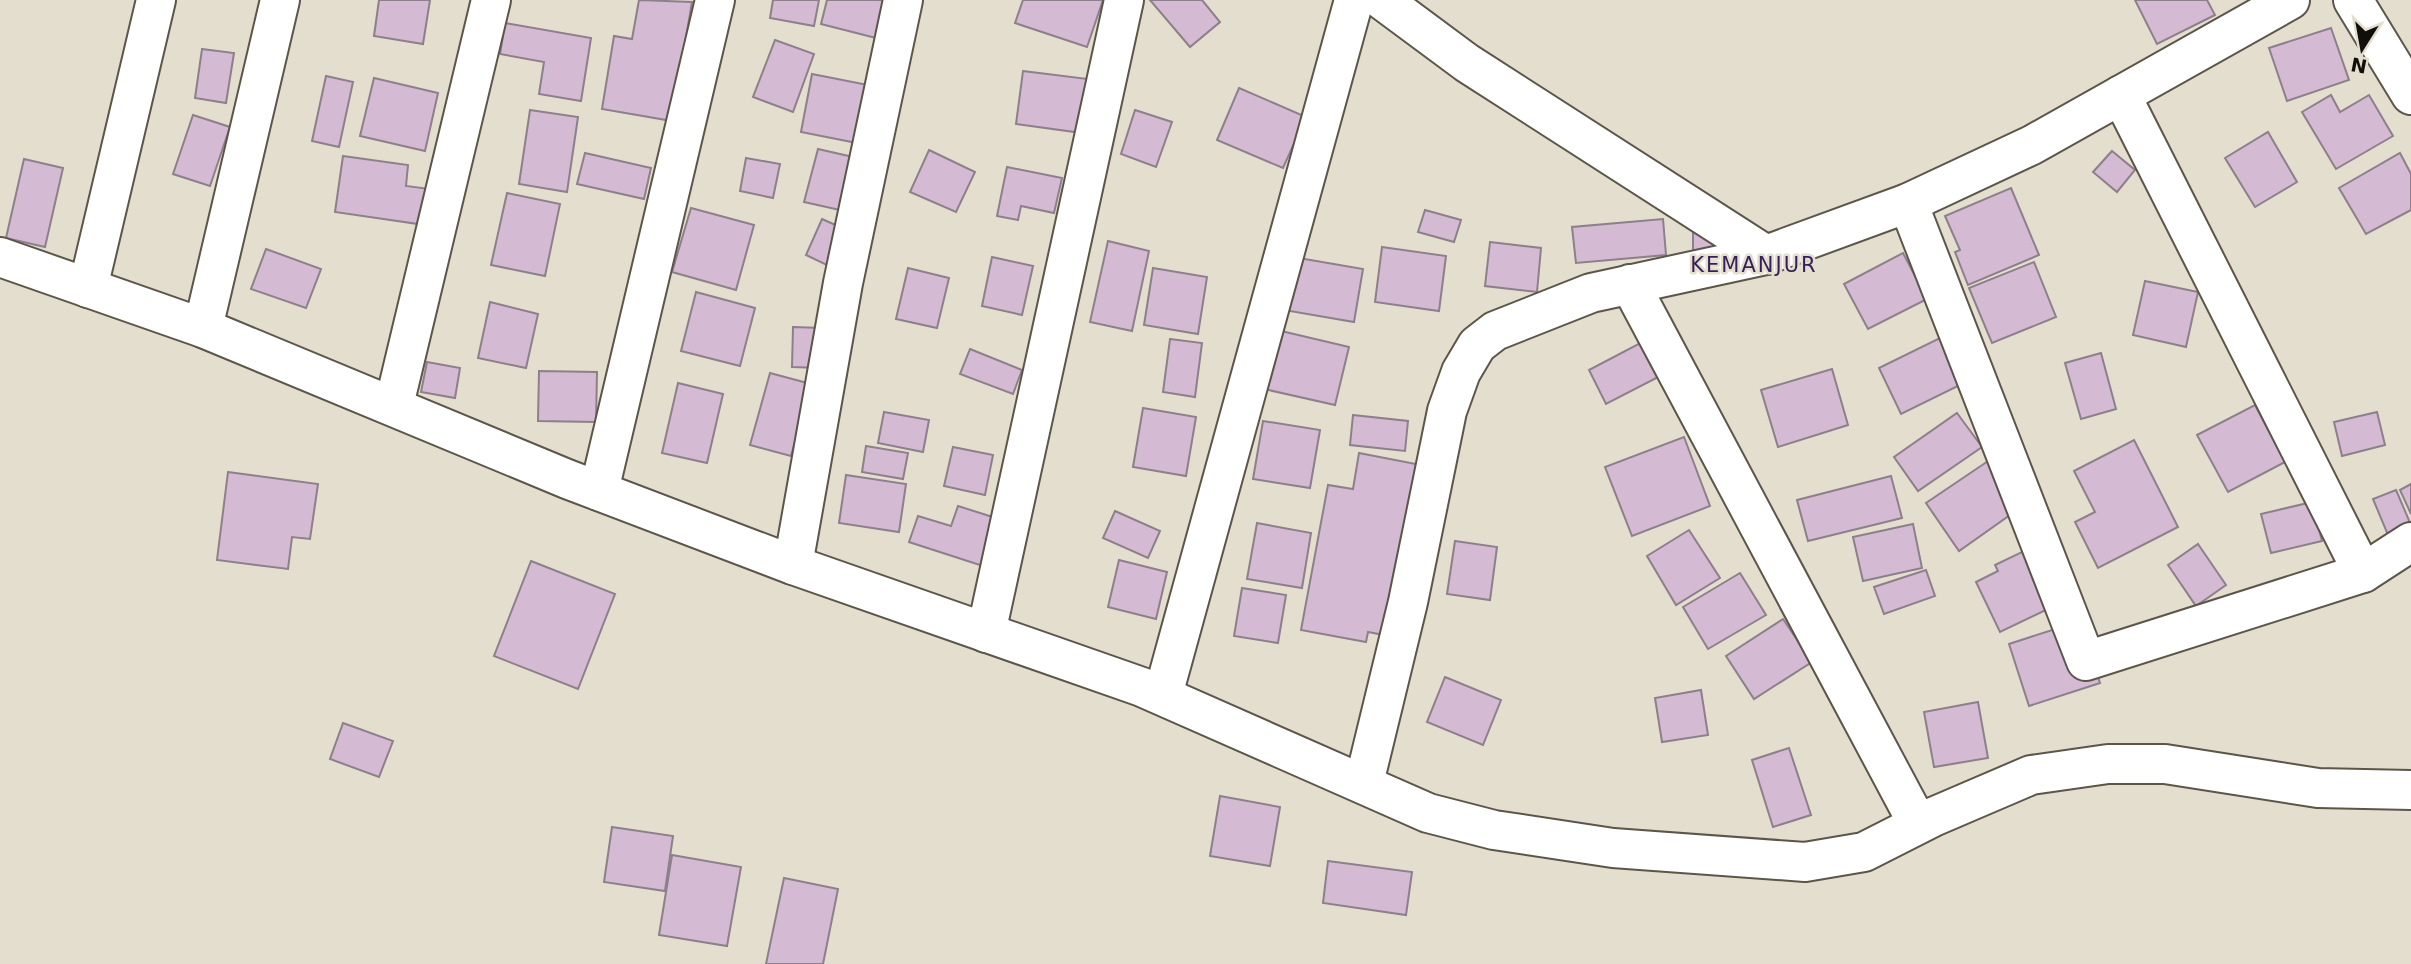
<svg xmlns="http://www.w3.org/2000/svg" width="2411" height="964" viewBox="0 0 2411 964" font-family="'DejaVu Sans',sans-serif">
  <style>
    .building { fill: #d5bad3; stroke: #8c808b; stroke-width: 2 }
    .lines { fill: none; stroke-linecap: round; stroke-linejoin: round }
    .minor-casing { stroke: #5b5649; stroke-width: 42 }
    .minor { stroke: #fff; stroke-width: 38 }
    .labels { text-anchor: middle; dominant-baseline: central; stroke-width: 5; stroke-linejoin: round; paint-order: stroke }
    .quarter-label { font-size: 21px; letter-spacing: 2px; fill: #361e58; stroke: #e4decf }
  </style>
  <rect width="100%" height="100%" fill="#e4decf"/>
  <!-- building -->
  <g class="building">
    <path d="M379 0H430L423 44 374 36Z"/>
    <path d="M639 0 692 2 672 121 602 109 614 36 632 39Z"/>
    <path d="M773 0H819L814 26 770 18Z"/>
    <path d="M827 0H885L876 38 821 24Z"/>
    <path d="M1023 0H1103L1087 47 1015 23Z"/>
    <path d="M1150 0H1202L1220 22 1190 47Z"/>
    <path d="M2135 0H2207L2215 15 2157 44Z"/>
    <path d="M505 23 591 38 581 101 539 94 544 62 500 54Z"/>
    <path d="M2331 28 2349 80 2287 101 2269 48Z"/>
    <path d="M775 40 814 54 793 112 753 97Z"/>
    <path d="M202 49 234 53 226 103 195 98Z"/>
    <path d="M1023 71 1088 79 1082 133 1016 124Z"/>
    <path d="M812 74 873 86 862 144 801 132Z"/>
    <path d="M326 76 353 82 339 147 312 141Z"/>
    <path d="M374 78 438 93 425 151 360 136Z"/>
    <path d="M1239 88 1306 117 1283 168 1217 140Z"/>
    <path d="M2331 95 2340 112 2369 95 2393 136 2336 169 2302 112Z"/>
    <path d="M530 110 578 117 567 192 519 184Z"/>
    <path d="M1135 110 1172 122 1156 167 1121 154Z"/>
    <path d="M193 115 230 127 210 186 173 174Z"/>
    <path d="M2268 132 2297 182 2255 207 2225 158Z"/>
    <path d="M818 149 862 159 849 212 804 202Z"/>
    <path d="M929 150 975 172 956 212 910 192Z"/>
    <path d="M2112 151 2135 170 2117 192 2093 172Z"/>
    <path d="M585 153 651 168 644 199 577 184Z"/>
    <path d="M2400 153 2411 174V210L2366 234 2339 188Z"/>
    <path d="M343 156 408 165 406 186 430 189 425 225 335 212Z"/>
    <path d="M746 158 780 164 773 198 740 191Z"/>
    <path d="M24 159 63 168 45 247 6 238Z"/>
    <path d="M1007 167 1062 178 1054 213 1021 206 1018 220 997 216Z"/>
    <path d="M2011 188 2039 255 1968 285 1955 252 1960 250 1945 216Z"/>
    <path d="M507 193 560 204 545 276 491 265Z"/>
    <path d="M691 208 754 225 736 290 672 272Z"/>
    <path d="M1425 210 1461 220 1454 242 1418 232Z"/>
    <path d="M822 219 849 231 833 268 806 255Z"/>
    <path d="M1663 219 1666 255 1576 263 1572 227Z"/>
    <path d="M1693 222 1725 254H1693Z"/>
    <path d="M1108 241 1149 251 1132 331 1090 322Z"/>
    <path d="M1490 242 1541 248 1537 292 1485 286Z"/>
    <path d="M1382 247 1446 256 1439 311 1375 302Z"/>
    <path d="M266 249 321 269 306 308 251 289Z"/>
    <path d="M1903 253 1927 299 1868 329 1844 284Z"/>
    <path d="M992 257 1033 266 1022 315 982 306Z"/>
    <path d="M1293 257 1363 269 1354 322 1284 310Z"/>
    <path d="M2034 262 2056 317 1992 343 1969 288Z"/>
    <path d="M908 268 949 278 937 328 896 319Z"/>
    <path d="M1153 268 1207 277 1198 334 1144 325Z"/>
    <path d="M2145 281 2198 292 2186 347 2133 335Z"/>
    <path d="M696 292 755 308 740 366 681 351Z"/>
    <path d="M490 302 538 314 526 368 478 358Z"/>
    <path d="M793 327 822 328 821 368 792 367Z"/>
    <path d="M1277 330 1349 347 1335 405 1264 389Z"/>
    <path d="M1946 335 1968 381 1901 414 1879 368Z"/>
    <path d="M1170 339 1202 343 1195 397 1163 392Z"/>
    <path d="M1646 340 1664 374 1606 404 1589 370Z"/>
    <path d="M970 349 1022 370 1013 394 960 374Z"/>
    <path d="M2101 353 2116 409 2081 419 2065 363Z"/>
    <path d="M427 362 460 368 455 398 421 392Z"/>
    <path d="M1832 369 1848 425 1778 447 1761 390Z"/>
    <path d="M539 371 597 372 596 422 538 421Z"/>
    <path d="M770 373 811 384 791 456 750 445Z"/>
    <path d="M678 383 723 394 707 463 662 453Z"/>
    <path d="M2255 405 2285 462 2228 492 2197 435Z"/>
    <path d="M1143 408 1196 417 1186 476 1133 467Z"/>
    <path d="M884 412 929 420 923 452 878 443Z"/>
    <path d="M2377 412 2385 445 2342 456 2334 422Z"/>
    <path d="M1957 413 1982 447 1918 491 1894 457Z"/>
    <path d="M1353 415 1408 421 1405 451 1350 445Z"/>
    <path d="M1263 421 1320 430 1310 488 1253 479Z"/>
    <path d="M1684 437 1710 506 1632 536 1605 467Z"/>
    <path d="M2134 440 2178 527 2098 568 2075 522 2095 512 2074 471Z"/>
    <path d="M866 446 908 453 903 479 862 472Z"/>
    <path d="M953 447 993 455 985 495 944 486Z"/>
    <path d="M1359 453 1421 465 1389 636 1368 632 1366 642 1301 630 1328 485 1353 489Z"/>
    <path d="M1994 457 2027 503 1959 551 1926 503Z"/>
    <path d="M228 472 318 484 310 539 292 537 288 569 217 560Z"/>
    <path d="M846 475 906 484 899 532 839 523Z"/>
    <path d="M1891 476 1902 518 1808 541 1797 500Z"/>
    <path d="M2411 484V514L2400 490Z"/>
    <path d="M2396 490 2411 525 2388 535 2373 499Z"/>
    <path d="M2312 502 2322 541 2271 553 2261 514Z"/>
    <path d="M958 506 999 519 983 566 909 542 918 516 951 526Z"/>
    <path d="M1115 511 1160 531 1148 558 1103 538Z"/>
    <path d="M1257 523 1311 533 1302 588 1247 579Z"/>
    <path d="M1913 524 1922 568 1863 581 1853 537Z"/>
    <path d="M1689 530 1720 578 1676 605 1647 556Z"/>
    <path d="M2047 540 2075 596 2000 632 1976 582 1998 571 1995 565Z"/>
    <path d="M1455 541 1497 547 1490 600 1447 594Z"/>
    <path d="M2198 544 2226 585 2196 606 2168 565Z"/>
    <path d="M1119 560 1167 572 1156 619 1108 607Z"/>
    <path d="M531 561 615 594 578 689 494 656Z"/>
    <path d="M1926 570 1935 596 1884 614 1874 587Z"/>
    <path d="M1740 573 1766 615 1708 649 1683 607Z"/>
    <path d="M1242 588 1286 595 1278 643 1234 636Z"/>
    <path d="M1783 619 1812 662 1754 699 1726 656Z"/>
    <path d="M2080 621 2100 683 2029 706 2009 644Z"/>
    <path d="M1445 677 1501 700 1483 745 1427 722Z"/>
    <path d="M1701 690 1708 735 1662 742 1655 698Z"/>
    <path d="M1978 702 1988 758 1934 767 1924 712Z"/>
    <path d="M343 723 393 741 379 777 330 759Z"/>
    <path d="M1789 748 1811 815 1773 827 1752 760Z"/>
    <path d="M1220 796 1280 807 1270 866 1210 856Z"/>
    <path d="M612 827 673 836 665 891 604 882Z"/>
    <path d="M672 855 741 867 727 946 659 935Z"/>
    <path d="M1328 861 1412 872 1406 915 1323 903Z"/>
    <path d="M784 878 838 889 823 964H766Z"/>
  </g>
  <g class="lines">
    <!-- minor casing -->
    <g class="minor-casing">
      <g id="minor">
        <path d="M1382 0 1467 63 1766 255"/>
        <path d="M2353 0 2411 95"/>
        <path d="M2121 95 2363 573"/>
        <path d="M1908 203 2086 661 2363 573 2411 542"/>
        <path d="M0 257 203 328 567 479 793 565 1142 687 1428 813 1494 830 1613 848 1805 862 1864 852 1933 817 2031 775 2108 764H2165L2318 788 2411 790"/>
        <path d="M1630 284 1918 824"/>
        <path d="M88 288 156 0"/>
        <path d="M203 328 280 0"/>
        <path d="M394 405 491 0"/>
        <path d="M599 491 715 0"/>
        <path d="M793 565 843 283 903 0"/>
        <path d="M986 633 1124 0"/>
        <path d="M1163 695 1354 0"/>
        <path d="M1364 783 1408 602 1447 411 1461 372 1477 345 1495 331 1591 293 1766 255 1908 203 2032 145 2290 0"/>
      </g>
    </g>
    <!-- minor -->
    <use href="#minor" class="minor"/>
  </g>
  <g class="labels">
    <!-- quarter labels -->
    <g class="quarter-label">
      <text x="1754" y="265">KEMANJUR</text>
    </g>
  </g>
  <!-- north arrow -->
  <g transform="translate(2362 49) rotate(191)" stroke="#e4decf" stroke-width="5" paint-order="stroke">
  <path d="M0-5L12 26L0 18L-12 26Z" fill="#110f0a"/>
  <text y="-10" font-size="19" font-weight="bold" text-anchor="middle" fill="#110f0a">N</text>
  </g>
</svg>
